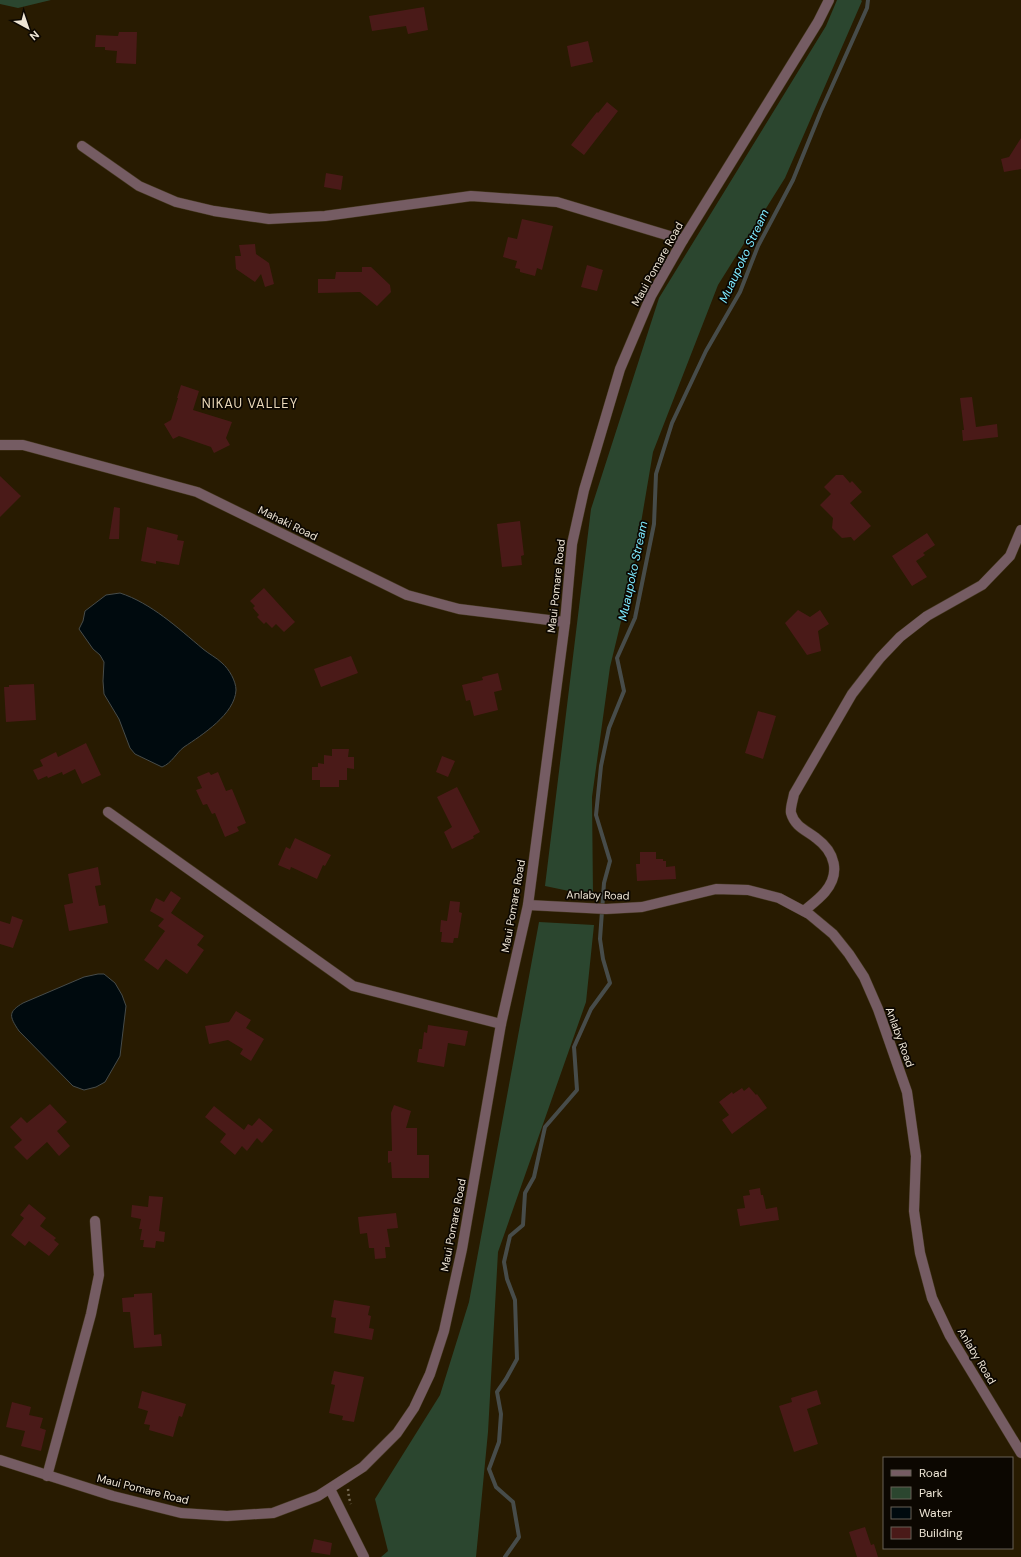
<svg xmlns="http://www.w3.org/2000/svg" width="1021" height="1557" viewBox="0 0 1021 1557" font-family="'DM Sans',sans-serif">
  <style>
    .green { fill: #2b462f }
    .water { fill: #000a0e; stroke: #474c4a }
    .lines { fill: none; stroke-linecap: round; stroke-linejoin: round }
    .stream { stroke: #474c4a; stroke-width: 4 }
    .building { fill: #4a1a18 }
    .minor-casing { stroke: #44371f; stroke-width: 11 }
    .path { stroke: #746852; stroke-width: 2.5; stroke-dasharray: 2 3; stroke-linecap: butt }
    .minor { stroke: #755c63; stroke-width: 10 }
    .labels { text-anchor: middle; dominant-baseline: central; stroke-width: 3.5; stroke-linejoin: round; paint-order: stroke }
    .street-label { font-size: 11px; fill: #eee5d5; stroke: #0c0701 }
    .water-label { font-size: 12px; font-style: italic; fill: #7de9fe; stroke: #0c0701 }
    .quarter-label { font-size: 13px; letter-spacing: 1px; fill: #ebd9ba; stroke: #0c0701 }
  </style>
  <rect width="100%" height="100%" fill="#281b01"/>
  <!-- green -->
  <g class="green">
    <path d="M0 0H51L18 8 0 4Z"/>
    <path d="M837 0H861L862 1 785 178 718 285 653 452 632 576 610 667 592 797 593 896 545 886 591 509 659 298 826 26Z"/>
    <path d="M539 922 594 925 586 1002 498 1252 488 1432 476 1557H381L388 1551 375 1499 440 1395 469 1302Z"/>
  </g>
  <!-- water -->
  <g class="water">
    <path d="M120 593C151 603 178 628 203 649 209 654 217 658 222 663 229 669 236 681 236 690 235 714 202 735 184 747 176 753 172 763 162 767L135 754 130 748 119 719 104 694 103 681 104 662 100 655 93 649 79 629 83 621 85 611 106 595Z"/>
    <path d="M98 974H104L115 983 122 995 126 1006 120 1056 105 1082 96 1087 84 1090 73 1086 19 1031C9 1016 8 1012 23 1003L84 977Z"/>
  </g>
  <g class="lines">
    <!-- stream -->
    <path class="stream" d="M505 1557 519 1537 513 1502 496 1487 489 1469 499 1442 501 1414 497 1392 506 1379 517 1359 515 1300 507 1279 504 1262 510 1236 523 1225 525 1193 534 1177 545 1127 577 1090 574 1047 591 1009 610 983 603 959 600 939 604 883 610 861 596 815 601 766 609 728 624 691 617 658 635 618 654 524 656 474 672 423 706 351 740 292 758 246 793 180 821 111 867 8 868 0"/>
  </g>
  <!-- building -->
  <g class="building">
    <path d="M424 7 428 30 408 34 406 26 372 31 369 16Z"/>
    <path d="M119 32H137L136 64 116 63 117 51 105 50V47H95L96 35 118 36Z"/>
    <path d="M588 41 593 62 571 67 567 46Z"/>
    <path d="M607 102 618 111 584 155 571 145 597 112 598 113Z"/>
    <path d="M1021 138V169L1004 172 1001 159 1009 157Z"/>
    <path d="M326 173 343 176 341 190 324 187Z"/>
    <path d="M522 219 553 226 542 270 537 268 535 276 520 272V269L515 268 517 261 503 257 508 237 517 239Z"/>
    <path d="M255 244 256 254 269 263 274 284 265 287 261 274 255 282 236 269 235 256H241L239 245Z"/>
    <path d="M587 265 603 270 597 291 581 287Z"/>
    <path d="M362 267H371L390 285 391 292 377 306 360 292 318 293V279H335L336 272H362Z"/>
    <path d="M181 385 199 391 193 410 232 422 226 438 230 445 214 453 211 447 179 436 173 439 164 424 171 420 178 398H177Z"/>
    <path d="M972 397 976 427 997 424 998 437 963 441 962 430H964L960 398Z"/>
    <path d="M836 475H843L850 483 852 481 862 492 850 503 871 526 854 541 851 537 842 538 832 528 833 518 820 505 831 494 824 487Z"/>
    <path d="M0 476 21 496 0 517Z"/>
    <path d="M114 507 120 508 119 539H109Z"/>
    <path d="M520 521 524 555 521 556 522 565 502 567 497 524Z"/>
    <path d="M147 527 178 535 177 540 184 541 179 565 156 561V564L141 561Z"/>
    <path d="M927 533 935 545 923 553 925 555 916 561 927 577 912 586 892 556Z"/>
    <path d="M264 588 295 622 284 632 276 624 272 628 266 622 264 624 257 617 259 615 253 608 255 606 250 601Z"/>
    <path d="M798 610 810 617 820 610 829 624 818 631 821 651 807 655 785 623Z"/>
    <path d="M351 656 358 673 321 687 314 669Z"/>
    <path d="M498 673 502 690 494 692 498 710 474 716 470 700 466 701 462 685 483 680 482 677Z"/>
    <path d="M34 684 36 720 6 722 4 687H9V685Z"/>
    <path d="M758 711 776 716 763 759 745 753Z"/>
    <path d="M86 743 101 775 82 784 75 769 63 775 62 772 48 778 47 776 38 780 33 770 43 766 40 760 56 752 58 757Z"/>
    <path d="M332 749H349L348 757H354V769L347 768V780H339V787H320V780H312V767H318V763L324 764V755L332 756Z"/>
    <path d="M442 756 455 761 448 777 436 772Z"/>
    <path d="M209 772 211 775 218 772 226 791 232 789 246 823 237 827 239 831 225 837 215 813 212 814 207 804 203 805 196 790 202 788 197 777Z"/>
    <path d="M457 787 480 832 473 836 474 838 452 849 444 832 452 827 437 797Z"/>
    <path d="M295 838 331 855 325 866 323 865 317 879 291 867 290 870 278 865 286 847 290 849Z"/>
    <path d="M640 852H656V859H663V861H666V867L675 866 676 879 637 881 636 864H640Z"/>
    <path d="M98 867 101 885 95 886 99 906 105 905 108 923 69 931 64 905 73 903 68 874Z"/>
    <path d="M171 891 181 898 171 913 204 936 197 945 204 950 187 974 166 959 158 970 144 960 165 931 158 926 164 919 150 911 156 898 164 902Z"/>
    <path d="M450 901 460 902 459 912 462 913 458 938H454L453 943 441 942 442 932H440L441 920 447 921Z"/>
    <path d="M12 916 23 920 13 948 0 944V921L10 924Z"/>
    <path d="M236 1011 251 1020 246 1028 264 1039 251 1061 240 1054 243 1049 228 1040 209 1044 205 1026 229 1022Z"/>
    <path d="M428 1025 468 1031 465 1046 448 1043 444 1067 417 1062 419 1049H422L424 1032 427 1033Z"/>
    <path d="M749 1087 756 1095 757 1094 767 1108 732 1134 722 1120 729 1115 719 1102 732 1092 733 1094 742 1088 744 1091Z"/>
    <path d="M50 1104 67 1122 57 1131 70 1146 59 1156 47 1142 27 1160 14 1147 22 1140 10 1127 21 1117 27 1123Z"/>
    <path d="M394 1105 411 1111 406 1128H417V1155H429V1178H392L391 1162 388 1163V1151H392L391 1113Z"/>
    <path d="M214 1106 244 1130 248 1124 252 1126 259 1118 273 1130 262 1143 257 1138 247 1151 242 1146 235 1155 220 1142 226 1134 205 1117Z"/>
    <path d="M760 1188 761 1195H763L766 1209 777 1207 779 1220 740 1226 737 1209 745 1208 743 1196 750 1195 749 1190Z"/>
    <path d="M149 1196 163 1197 159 1231 165 1232 164 1242 156 1241 155 1248 143 1247 144 1240H140L142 1229H139L141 1219 131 1217 132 1205 148 1207Z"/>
    <path d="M29 1204 46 1218 40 1226 56 1238 54 1240 59 1244 49 1256 29 1241 25 1246 11 1235 24 1218 20 1215Z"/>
    <path d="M396 1213 398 1228 387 1229 390 1247H385L386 1258 375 1259 374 1248H369L367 1233 360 1234 358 1217Z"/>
    <path d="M152 1293 154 1335 161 1334 162 1346 134 1348 130 1312H123L122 1298 134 1297V1294Z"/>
    <path d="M334 1300 370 1306 368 1315 371 1316 369 1328 374 1329 372 1340 334 1333 336 1318 331 1317Z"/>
    <path d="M334 1371 364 1377 354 1422 342 1420 343 1416 329 1413 335 1385 331 1384Z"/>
    <path d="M817 1390 821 1404 807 1409 818 1444 794 1452 779 1406 792 1402 791 1398Z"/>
    <path d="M142 1391 186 1404 182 1417 179 1416 173 1437 149 1430 150 1425 144 1424 148 1411 138 1408Z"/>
    <path d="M12 1402 31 1407 29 1415 43 1418 40 1428 46 1430 41 1451 21 1446 25 1431 6 1427Z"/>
    <path d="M865 1527 871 1545 874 1544 878 1557H857L849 1532Z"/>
    <path d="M314 1539 332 1543 330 1555 311 1552Z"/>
  </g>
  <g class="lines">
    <!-- minor casing -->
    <g class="minor-casing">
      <g id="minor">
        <path d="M82 146 139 186 176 202 214 211 269 219 325 216 471 196 557 202 683 240"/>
        <path d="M0 445H23L197 492 407 595 459 609 565 622"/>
        <path d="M108 812 353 986 501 1024"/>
        <path d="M528 905 606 909 642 907 716 889 748 890 779 898 809 914 833 934 849 954 864 977 878 1009 907 1092 916 1156 914 1211 920 1253 932 1298 950 1336 1021 1453"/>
        <path d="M804 911C811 905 819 899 825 892 841 873 835 852 816 838 806 830 795 827 791 813 790 808 793 800 794 794L852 694 880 658 900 637 927 616 982 585 1010 556 1021 530"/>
        <path d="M0 1460 113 1496 181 1513 227 1516 273 1513 318 1496 363 1467 397 1433 414 1408 430 1374 444 1331 462 1249 501 1024 528 905 565 622 572 544 584 490 620 369 651 296 683 240 818 22 829 0"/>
        <path d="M47 1476 91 1314 99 1275 95 1221"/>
        <path d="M330 1489 364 1557"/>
      </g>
    </g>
    <!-- path -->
    <path class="path" d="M348 1489 349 1498 351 1504"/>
    <!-- minor -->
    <use href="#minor" class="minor"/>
  </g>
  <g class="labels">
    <!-- street labels -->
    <g class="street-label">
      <text transform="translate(657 264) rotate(-61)">Maui Pomare Road</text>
      <text transform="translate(288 523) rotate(26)">Mahaki Road</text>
      <text transform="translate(556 586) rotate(-84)">Maui Pomare Road</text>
      <text transform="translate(598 895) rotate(1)">Anlaby Road</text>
      <text transform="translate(513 906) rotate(-80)">Maui Pomare Road</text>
      <text transform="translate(900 1037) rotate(70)">Anlaby Road</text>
      <text transform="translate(453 1225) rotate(-79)">Maui Pomare Road</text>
      <text transform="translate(977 1356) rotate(59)">Anlaby Road</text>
      <text transform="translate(143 1489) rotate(14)">Maui Pomare Road</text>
    </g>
    <!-- water labels -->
    <g class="water-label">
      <text transform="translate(744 256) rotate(-65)">Muaupoko Stream</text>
      <text transform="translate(633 571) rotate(-78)">Muaupoko Stream</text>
    </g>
    <!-- quarter labels -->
    <g class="quarter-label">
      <text x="250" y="403">NIKAU VALLEY</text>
    </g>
  </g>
  <!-- legend -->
  <rect x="883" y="1457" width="130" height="92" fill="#0c0701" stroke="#666056"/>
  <rect x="891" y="1470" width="20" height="6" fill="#755c63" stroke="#666056"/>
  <text x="919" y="1477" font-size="12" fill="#eee5d5">Road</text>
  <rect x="891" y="1487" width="20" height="12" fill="#2b462f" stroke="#666056"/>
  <text x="919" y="1497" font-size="12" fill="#eee5d5">Park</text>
  <rect x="891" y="1507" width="20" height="12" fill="#000a0e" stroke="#666056"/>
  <text x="919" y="1517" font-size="12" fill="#eee5d5">Water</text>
  <rect x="891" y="1527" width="20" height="12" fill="#4a1a18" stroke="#666056"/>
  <text x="919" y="1537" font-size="12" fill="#eee5d5">Building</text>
  <!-- north arrow -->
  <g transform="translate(28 28) rotate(140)" stroke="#0c0701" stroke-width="3" paint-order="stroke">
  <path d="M0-3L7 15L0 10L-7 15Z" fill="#eee5d5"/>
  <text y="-6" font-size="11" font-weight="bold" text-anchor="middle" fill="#eee5d5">N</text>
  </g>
</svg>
